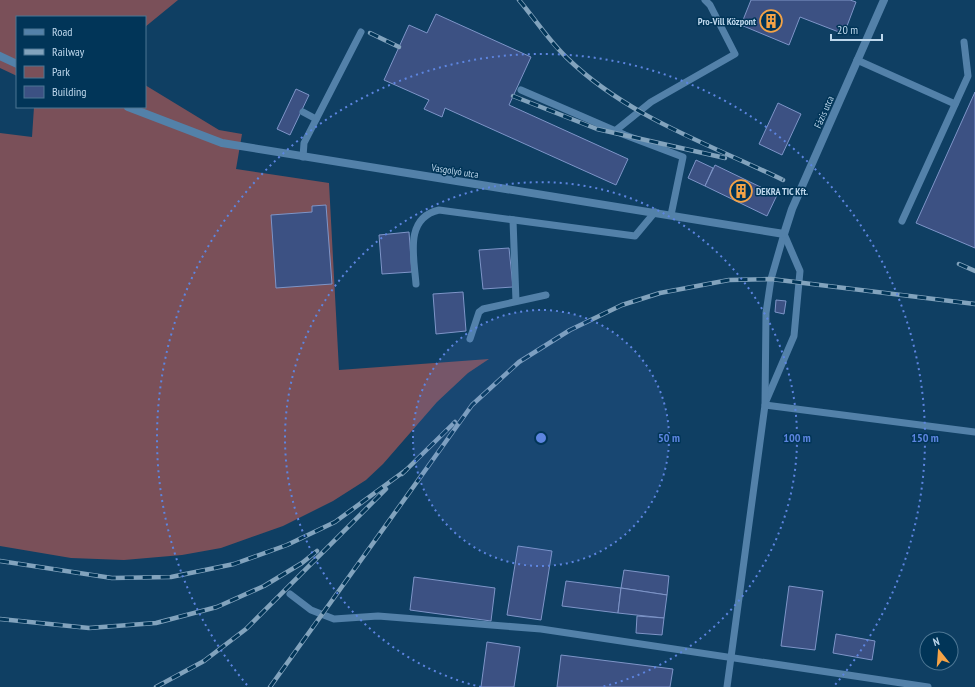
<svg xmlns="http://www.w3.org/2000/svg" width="975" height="687" viewBox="0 0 975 687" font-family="'PT Sans Narrow',sans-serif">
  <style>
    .green { fill: #7a5059 }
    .building { fill: #3c5183; stroke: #7e95c8 }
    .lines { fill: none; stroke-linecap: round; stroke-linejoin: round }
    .lane { stroke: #5381a9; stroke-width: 7 }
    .street { stroke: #5381a9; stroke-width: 8 }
    .rail-casing { stroke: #82a3bd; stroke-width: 4.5 }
    .rail { stroke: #013558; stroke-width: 3; stroke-dasharray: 9; stroke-linecap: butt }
    .ring { fill: none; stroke: #5d85e0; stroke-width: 2; stroke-dasharray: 2 4 }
    .labels { text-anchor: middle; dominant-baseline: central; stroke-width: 3; stroke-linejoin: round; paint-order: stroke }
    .poi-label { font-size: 10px; font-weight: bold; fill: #bed7ec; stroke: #013558; text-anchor: end }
    .street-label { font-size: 10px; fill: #bed7ec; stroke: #013558 }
    .centre { fill: #5d85e0; stroke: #013558; stroke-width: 2 }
    .ring-label { font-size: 12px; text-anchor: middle; font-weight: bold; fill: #5d85e0; stroke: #013558; stroke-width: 3; stroke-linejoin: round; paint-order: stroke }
  </style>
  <rect width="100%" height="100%" fill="#0f3f63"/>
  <!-- green -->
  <g class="green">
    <path d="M0 0H178L145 27V17H17V76L0 68Z"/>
    <path d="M145 85 219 130 242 134 236 169 329 183 339 370 489 359 468 373 437 402 383 464 366 480 333 501 283 526 221 548 182 555 124 560 71 558 0 546V133L32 137 34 107H145Z"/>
  </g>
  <!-- building -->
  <g class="building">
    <path d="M751 0H850L856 2 844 34 800 17 789 45 741 25Z"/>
    <path d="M436 14 531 57 509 105 628 159 616 185 445 108 442 117 424 109 429 100 384 80 409 25 427 33Z"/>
    <path d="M296 89 309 95 290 135 277 129Z"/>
    <path d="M975 92V248L916 223Z"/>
    <path d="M778 103 801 114 782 155 759 144Z"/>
    <path d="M696 160 713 168 705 186 688 178Z"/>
    <path d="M715 165 777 195 767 216 705 186Z"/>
    <path d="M326 205 332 284 276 288 271 215 312 212V206Z"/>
    <path d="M409 232 412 272 382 274 379 235Z"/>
    <path d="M509 248 513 287 483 289 479 250Z"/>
    <path d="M463 292 466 331 436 334 433 294Z"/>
    <path d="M776 300 786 301 784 314 775 312Z"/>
    <path d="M518 546 552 551 541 620 507 615Z"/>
    <path d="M624 570 669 576 667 595 621 588Z"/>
    <path d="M414 577 495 588 491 621 410 610Z"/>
    <path d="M566 581 621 588 618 613 562 606Z"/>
    <path d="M789 586 823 591 815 650 781 646Z"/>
    <path d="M621 588 667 595 664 618 618 613Z"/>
    <path d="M637 616 664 618 662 635 636 633Z"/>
    <path d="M836 634 875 641 872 660 833 653Z"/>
    <path d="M487 642 520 647 514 687H481Z"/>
    <path d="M561 655 673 669 670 687H557Z"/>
  </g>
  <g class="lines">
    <!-- lane -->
    <g class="lane">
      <path d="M857 60 955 104"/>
      <path d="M521 90 625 135 683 157 671 215"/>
      <path d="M303 112 316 119"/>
      <path d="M615 131 651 102 735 54 710 5 705 0"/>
      <path d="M303 157 304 143 361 32"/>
      <path d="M513 220 516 301"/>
      <path d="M902 221 968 76 964 42"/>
      <path d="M416 284C414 257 404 218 439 210L635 236 655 212"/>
      <path d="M470 339 479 312 483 309 546 295"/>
      <path d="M766 401 794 336 800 271 784 234"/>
      <path d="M765 405 975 432"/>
      <path d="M290 594 311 610 334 619 378 616 541 629 928 687"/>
      <path d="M727 687 765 405 766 313 771 279 784 234"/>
    </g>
    <!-- street -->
    <g class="street">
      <path d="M0 56 17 64"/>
      <path d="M128 107 222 143 784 234 792 209 884 0"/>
    </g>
    <!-- rail casing -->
    <g class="rail-casing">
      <g id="rail">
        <path d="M519 0C535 19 549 41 567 58 628 117 709 144 783 180"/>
        <path d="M370 33 399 47"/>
        <path d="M513 96 597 129 725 158"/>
        <path d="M959 264 975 271"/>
        <path d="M402 474 455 422"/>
        <path d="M0 561 112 578 171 577 234 564 287 545 335 522 406 470"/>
        <path d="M0 619 89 628 156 623 217 607 264 586 302 563 317 551"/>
        <path d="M156 687 204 661 246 629 386 489"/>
        <path d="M270 687 472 405 519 362 570 330 622 305 660 293 729 280 771 279 975 304"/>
      </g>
    </g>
    <!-- rail -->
    <use href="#rail" class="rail"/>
  </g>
  <!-- distance rings -->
  <circle cx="541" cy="438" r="128" fill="#5d85e0" fill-opacity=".12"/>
  <g class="ring">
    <circle cx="541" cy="438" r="128"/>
    <path d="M481 687A256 256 0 1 1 601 687"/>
    <path d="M247 685A384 384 0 1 1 835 685"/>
  </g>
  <!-- icons -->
  <defs>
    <g id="building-ring" transform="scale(1.15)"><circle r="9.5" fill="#013558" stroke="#f5a346" stroke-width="1.5"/><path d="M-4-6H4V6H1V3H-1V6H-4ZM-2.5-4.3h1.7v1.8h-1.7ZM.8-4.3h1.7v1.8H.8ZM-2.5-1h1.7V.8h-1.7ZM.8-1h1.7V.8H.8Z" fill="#f5a346"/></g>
  </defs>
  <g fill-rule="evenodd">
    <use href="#building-ring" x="771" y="21"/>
    <use href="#building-ring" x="741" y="191"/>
  </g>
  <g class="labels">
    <!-- poi labels -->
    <g class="poi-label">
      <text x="756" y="21">Pro-Vill Központ</text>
      <text x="756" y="191" text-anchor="start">DEKRA TIC Kft.</text>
    </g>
    <!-- street labels -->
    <g class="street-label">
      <text transform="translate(824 112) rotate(-66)">Fázis utca</text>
      <text transform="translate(455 171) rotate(9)">Vasgolyó utca</text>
    </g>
  </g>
  <circle cx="541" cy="438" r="6" class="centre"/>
  <g class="ring-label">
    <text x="669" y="442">50 m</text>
    <text x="797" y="442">100 m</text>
    <text x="925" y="442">150 m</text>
  </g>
  <!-- legend -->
  <rect x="16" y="16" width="130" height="92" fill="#013558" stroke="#4d7693"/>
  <rect x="24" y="29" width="20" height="6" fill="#5381a9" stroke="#4d7693"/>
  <text x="52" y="36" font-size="12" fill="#bed7ec">Road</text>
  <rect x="24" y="49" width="20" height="6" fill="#82a3bd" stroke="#4d7693"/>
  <text x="52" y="56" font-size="12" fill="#bed7ec">Railway</text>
  <rect x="24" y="66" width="20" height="12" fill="#7a5059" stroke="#4d7693"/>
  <text x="52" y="76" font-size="12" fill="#bed7ec">Park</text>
  <rect x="24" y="86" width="20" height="12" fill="#3c5183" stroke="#4d7693"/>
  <text x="52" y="96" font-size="12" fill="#bed7ec">Building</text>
  <!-- north arrow -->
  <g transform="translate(939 651) rotate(343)"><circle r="19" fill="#013558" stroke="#4d7693"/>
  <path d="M0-3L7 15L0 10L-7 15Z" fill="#f5a346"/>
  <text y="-6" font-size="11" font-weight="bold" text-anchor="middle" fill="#bed7ec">N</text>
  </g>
  <!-- scale -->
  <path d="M831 34v6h51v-6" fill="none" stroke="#bed7ec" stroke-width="2"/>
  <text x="837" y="34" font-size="12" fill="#bed7ec" stroke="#013558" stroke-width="3" paint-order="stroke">20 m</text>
</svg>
